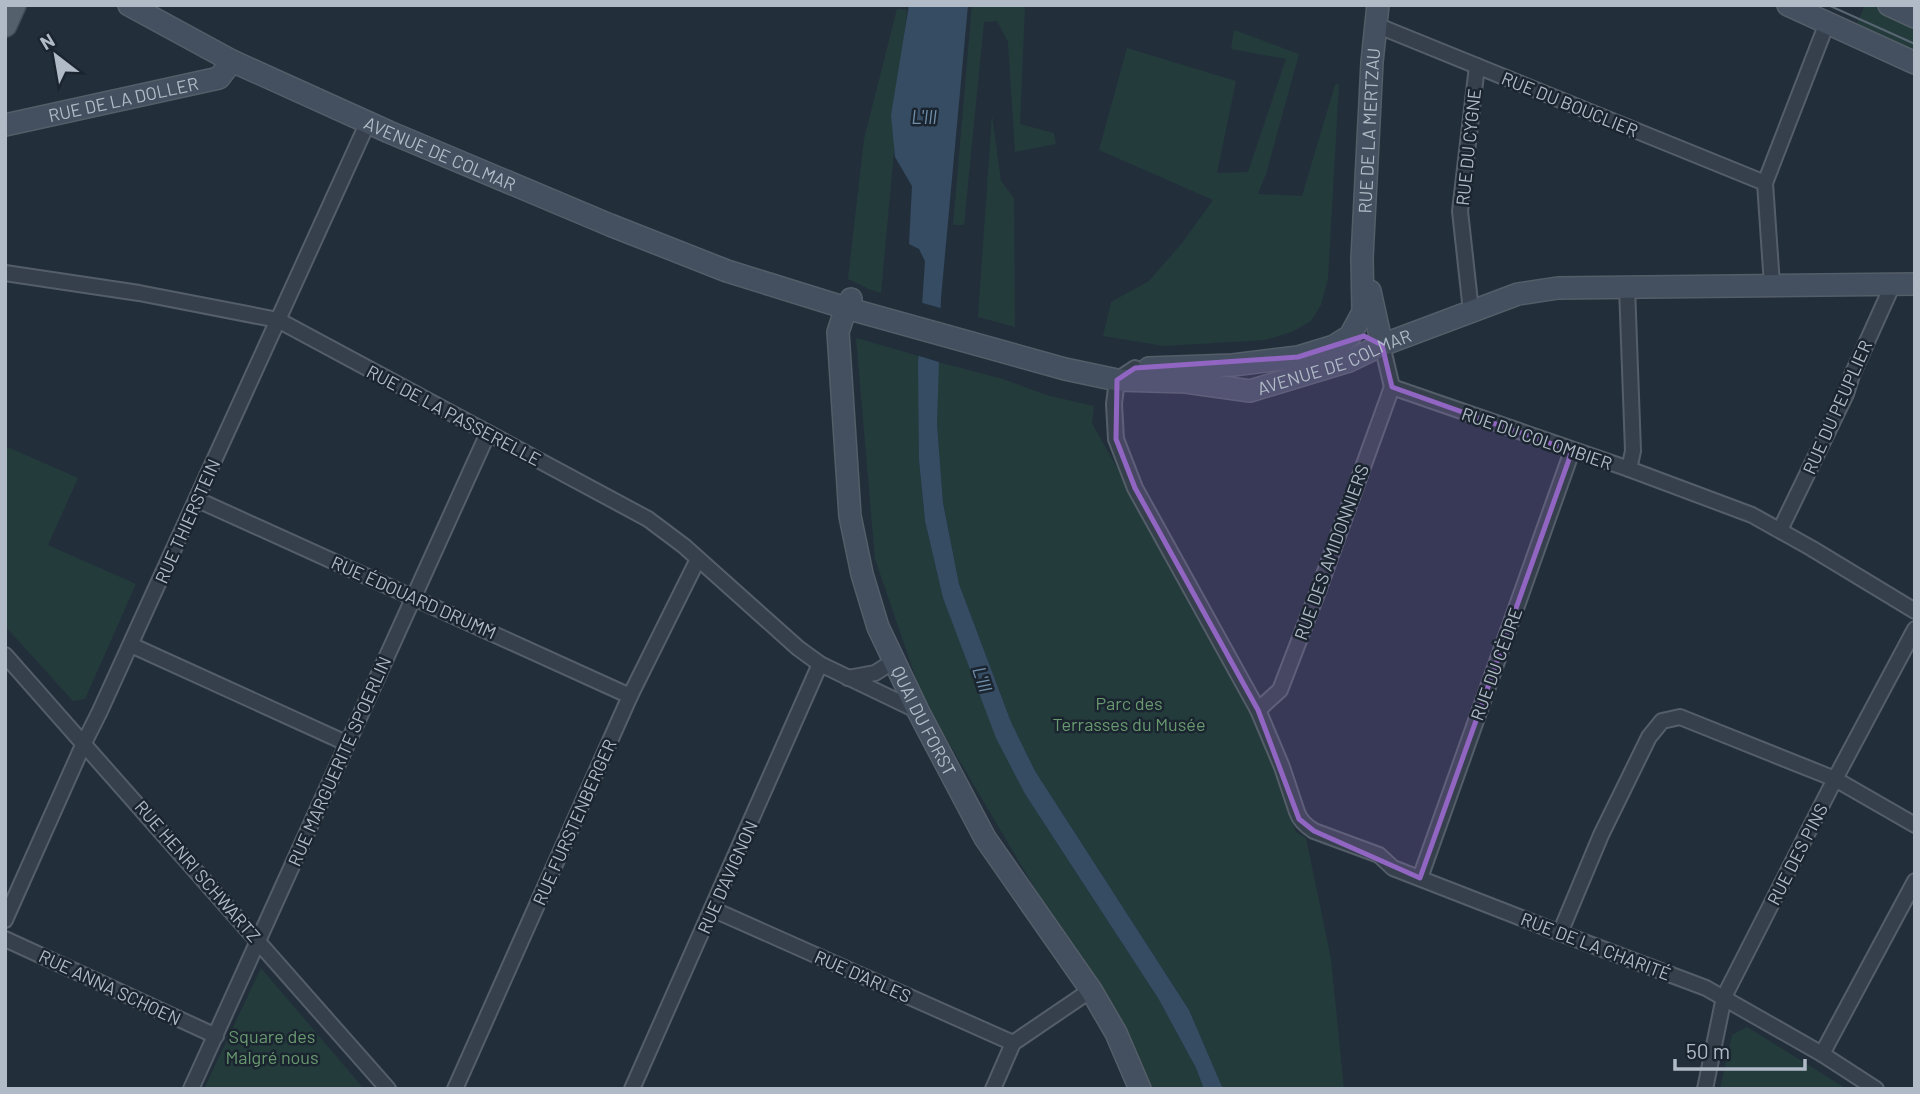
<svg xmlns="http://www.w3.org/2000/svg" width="1920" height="1094" viewBox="0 0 1920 1094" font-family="Barlow,sans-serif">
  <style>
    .green { fill: #243b3c }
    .water { fill: #354c63 }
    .pier { fill: #222f3b }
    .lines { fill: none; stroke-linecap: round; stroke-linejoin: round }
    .street-casing { stroke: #545e69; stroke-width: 18 }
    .secondary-casing { stroke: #545e69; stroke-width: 24 }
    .primary-casing { stroke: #424c57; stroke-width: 26 }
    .street { stroke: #36404c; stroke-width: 14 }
    .secondary { stroke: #44505f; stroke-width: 21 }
    .primary { stroke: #54606c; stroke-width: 23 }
    .tram { stroke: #586573; stroke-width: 2 }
    .marked { fill: #9165c2; fill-opacity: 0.2; stroke: #9165c2; stroke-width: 5; stroke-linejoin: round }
    .labels { text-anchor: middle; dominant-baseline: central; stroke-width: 5; stroke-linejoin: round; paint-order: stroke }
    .street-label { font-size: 18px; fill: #b1bbc7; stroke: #1b2530 }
    .park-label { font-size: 18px; fill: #68996f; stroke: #1b2530 }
    .water-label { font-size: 19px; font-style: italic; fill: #708fab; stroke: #1b2530 }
  </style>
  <rect width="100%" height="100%" fill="#222f3b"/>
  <!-- green -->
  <g class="green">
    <path d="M972 5H1025L1020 124 1054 133 1056 144 1015 152 1008 42 997 21 984 22 964 225H953Z"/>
    <path d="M1865 5H1875L1915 24V55L1855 28Z"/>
    <path d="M897 9 907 10 881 293 869 289 848 279 864 139Z"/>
    <path d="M1234 30 1299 54 1266 174 1258 194 1302 196 1335 85 1339 84 1328 279 1321 305 1311 321 1292 332 1265 340 1164 346 1103 336 1111 302 1149 281 1182 243 1213 200 1099 150 1127 48 1236 81 1217 173 1248 172 1286 59 1231 49Z"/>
    <path d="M992 115 1001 181 1014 198 1015 327 978 317Z"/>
    <path d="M856 338 919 356V460L925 521 943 598 1025 794 1158 998 1196 1068 1204 1089H1151L1124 1024 1047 909 923 699 875 559Z"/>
    <path d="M938 362 1003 379 1046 395 1094 406 1092 423 1249 704 1275 769 1296 832 1306 838 1331 959 1344 1089H1223L1189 1010 1035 771 1011 722 959 584 943 503 937 424Z"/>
    <path d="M5 446 78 478 48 545 136 584 85 699 73 701 5 626Z"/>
    <path d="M261 968 364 1089H204Z"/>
    <path d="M1747 1027 1847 1089H1720L1732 1035Z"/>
  </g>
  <!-- water -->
  <path class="water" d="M909 5H968L941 298 937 424 943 503 959 584 1011 722 1035 771 1189 1010 1223 1089H1204L1196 1068 1158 998 1025 794 996 738 943 598 925 521 919 460 918 364 925 261 919 249 909 244 912 186 895 157 891 115Z"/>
  <!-- pier -->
  <path class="pier" d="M919 302 944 309 942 363 916 355Z"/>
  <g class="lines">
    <!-- street casing -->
    <g class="street-casing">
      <g id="street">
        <path d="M1376 25 1765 183"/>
        <path d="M5 273 139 293 278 320 648 519 684 546 798 648 820 664 918 711"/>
        <path d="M1772 285 1765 183 1827 23"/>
        <path d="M1471 311 1460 211 1477 66"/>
        <path d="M1382 345 1392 387"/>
        <path d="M1135 368 1117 380 1114 404 1116 439 1135 488 1258 710 1282 767 1297 812C1300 821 1306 826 1314 831L1379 855 1393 868 1560 933 1706 988 1822 1054 1876 1089"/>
        <path d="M1392 387 1629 469 1633 451 1627 287"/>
        <path d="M1629 469 1752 515 1811 548 1915 611"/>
        <path d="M198 500 630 696"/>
        <path d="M1780 530 1846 394 1852 375 1893 284"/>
        <path d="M131 645 346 743"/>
        <path d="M5 655 388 1089"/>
        <path d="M848 678 875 673 894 661"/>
        <path d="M1258 710 1280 690 1317 594 1392 387"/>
        <path d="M1420 878 1572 451"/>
        <path d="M712 909 1013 1043"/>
        <path d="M5 920 84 743 100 711 368 122"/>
        <path d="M1560 933 1601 835 1649 737 1662 721 1680 717 1835 779 1915 825"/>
        <path d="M5 939 216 1036"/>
        <path d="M1822 1054 1915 881"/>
        <path d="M191 1089 488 433"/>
        <path d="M455 1089 630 696 698 559"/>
        <path d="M632 1089 820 664"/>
        <path d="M993 1089 1013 1043 1091 990"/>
        <path d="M1705 1089 1724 997 1835 779 1915 629"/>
      </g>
    </g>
    <!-- secondary casing -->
    <g class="secondary-casing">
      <g id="secondary">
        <path id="s1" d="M129 5 232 61 389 132 610 225 727 271 846 308 1065 369 1117 380 1186 382 1250 391 1349 361 1382 345 1518 294 1558 288 1915 284"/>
        <path d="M1788 5 1915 63"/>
        <path d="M1889 5 1915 17"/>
        <path id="s2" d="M5 125 219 78 232 61"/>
        <path d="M1370 291 1382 345"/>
        <path id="s3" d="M851 299 846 308 838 332 850 516 862 574 878 627 918 711 985 838 1091 990 1116 1033 1140 1089"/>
        <path id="s4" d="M1149 368 1233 365 1298 357 1334 346 1350 336 1363 312 1362 258 1370 102 1372 62 1378 5"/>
      </g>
    </g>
    <!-- primary casing -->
    <g class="primary-casing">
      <path id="primary" d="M5 25 14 5"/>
    </g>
    <!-- street -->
    <use href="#street" class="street"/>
    <!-- secondary -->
    <use href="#secondary" class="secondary"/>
    <!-- primary -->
    <use href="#primary" class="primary"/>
    <!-- tram -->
    <path class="tram" d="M1828 5 1915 44"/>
  </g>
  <!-- marked area -->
  <path class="marked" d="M1364 336 1382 345 1392 387 1572 451 1420 878 1314 831 1299 819 1258 710 1135 488 1116 439 1117 380 1135 368 1298 357Z"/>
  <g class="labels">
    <!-- street labels -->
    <g class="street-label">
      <text stroke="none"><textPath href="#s2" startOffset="121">RUE DE LA DOLLER</textPath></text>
      <text transform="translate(1570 104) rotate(22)">RUE DU BOUCLIER</text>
      <text stroke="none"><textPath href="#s4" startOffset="415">RUE DE LA MERTZAU</textPath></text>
      <text transform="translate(1468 147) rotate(-84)">RUE DU CYGNE</text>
      <text stroke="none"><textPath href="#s1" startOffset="345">AVENUE DE COLMAR</textPath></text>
      <text stroke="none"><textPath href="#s1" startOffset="1283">AVENUE DE COLMAR</textPath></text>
      <text transform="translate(1837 407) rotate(-66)">RUE DU PEUPLIER</text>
      <text transform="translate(454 415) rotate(28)">RUE DE LA PASSERELLE</text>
      <text transform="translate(1537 438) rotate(19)">RUE DU COLOMBIER</text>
      <text transform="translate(187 521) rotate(-66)">RUE THIERSTEIN</text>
      <text transform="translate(1331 552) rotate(-70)">RUE DES AMIDONNIERS</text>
      <text transform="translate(414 597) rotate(24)">RUE ÉDOUARD DRUMM</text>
      <text transform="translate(1496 664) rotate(-70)">RUE DU CÈDRE</text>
      <text stroke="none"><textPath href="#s3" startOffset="439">QUAI DU FORST</textPath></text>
      <text transform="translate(339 761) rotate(-66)">RUE MARGUERITE SPOERLIN</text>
      <text transform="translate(574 822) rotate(-66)">RUE FURSTENBERGER</text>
      <text transform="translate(1797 854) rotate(-63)">RUE DES PINS</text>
      <text transform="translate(198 871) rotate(49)">RUE HENRI SCHWARTZ</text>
      <text transform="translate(727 877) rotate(-66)">RUE D'AVIGNON</text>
      <text transform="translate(1596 946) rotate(21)">RUE DE LA CHARITÉ</text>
      <text transform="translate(863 976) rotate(24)">RUE D'ARLES</text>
      <text transform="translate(110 987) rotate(25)">RUE ANNA SCHOEN</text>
    </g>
    <!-- park labels -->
    <g class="park-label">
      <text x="1129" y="703">Parc des<tspan x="1129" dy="21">Terrasses du Musée</tspan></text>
      <text x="272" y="1036">Square des<tspan x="272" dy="21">Malgré nous</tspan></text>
    </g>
    <!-- water labels -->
    <g class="water-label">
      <text x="924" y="116">L'Ill</text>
      <text transform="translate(983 679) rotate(72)">L'Ill</text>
    </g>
  </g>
  <!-- border -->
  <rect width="1920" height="1094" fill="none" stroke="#b1bbc7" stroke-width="14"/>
  <!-- north arrow -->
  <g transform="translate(56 56) rotate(329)" stroke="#1b2530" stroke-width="5" paint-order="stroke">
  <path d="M0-5L12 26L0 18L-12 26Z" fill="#b1bbc7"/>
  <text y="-10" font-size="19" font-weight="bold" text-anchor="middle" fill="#b1bbc7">N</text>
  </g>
  <!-- scale -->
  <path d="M1675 1059v10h130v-10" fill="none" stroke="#b1bbc7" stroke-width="3.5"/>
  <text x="1686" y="1059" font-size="21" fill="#b1bbc7" stroke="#1b2530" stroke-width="5" paint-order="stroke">50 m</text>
</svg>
